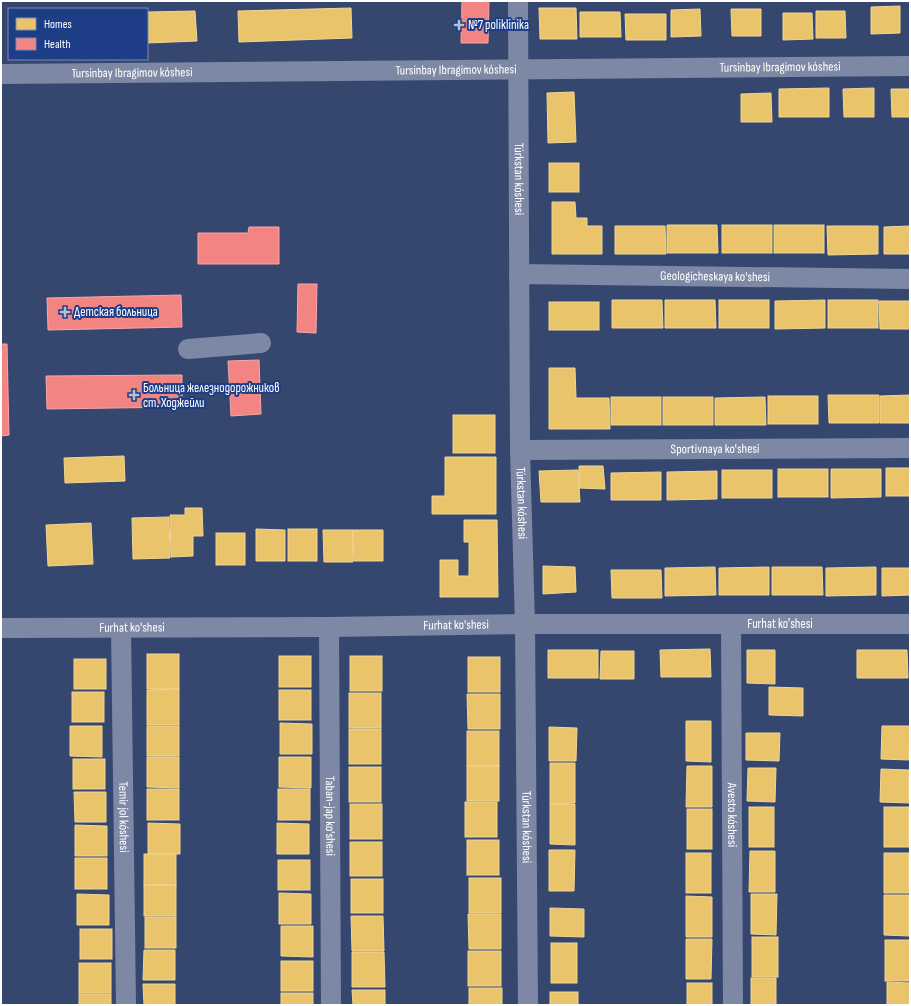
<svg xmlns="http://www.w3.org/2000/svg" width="911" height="1006" viewBox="0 0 911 1006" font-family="'Sofia Sans Condensed',sans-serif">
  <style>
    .homes { fill: #e9c46a; stroke: #f0d697 }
    .health { fill: #f28482; stroke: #f6a9a8 }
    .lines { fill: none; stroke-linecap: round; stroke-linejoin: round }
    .minor { stroke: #7d88a5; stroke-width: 20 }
    .poi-dot { fill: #b9bfcd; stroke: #1e3d87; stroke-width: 1.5 }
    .labels { text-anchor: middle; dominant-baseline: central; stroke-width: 4; stroke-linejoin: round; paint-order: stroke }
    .poi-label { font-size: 13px; fill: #fff; stroke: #1e3d87; text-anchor: start }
    .street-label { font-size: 13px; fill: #fff; stroke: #1e3d87 }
  </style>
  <rect width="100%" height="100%" fill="#36476f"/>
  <!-- homes -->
  <g class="homes">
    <path d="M900 6V33L871 34V7Z"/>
    <path d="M351 8 352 38 239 42 238 11Z"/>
    <path d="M539 8H576L577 39H540Z"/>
    <path d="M700 9 701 36 671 37V10Z"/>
    <path d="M731 9H761V36H732Z"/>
    <path d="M195 11 197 41 147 43V12Z"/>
    <path d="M816 11H845L846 38H816Z"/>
    <path d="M580 12H620L621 37H580Z"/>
    <path d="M783 13H812L813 39 783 40Z"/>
    <path d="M625 14H666V40H626Z"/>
    <path d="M829 88V117H779V89Z"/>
    <path d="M874 88V117H844L843 89Z"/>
    <path d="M891 89H910V117H892Z"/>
    <path d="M574 92 576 142 548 143 547 93Z"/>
    <path d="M771 93 772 122H741V94Z"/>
    <rect x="549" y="163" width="30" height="29"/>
    <path d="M552 202H575L576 218H587V226H602V254H552Z"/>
    <path d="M667 225H717L718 253H667Z"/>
    <rect x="722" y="225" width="50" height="28"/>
    <rect x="774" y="225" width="50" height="28"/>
    <path d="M615 226H665L666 254H615Z"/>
    <path d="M827 226H878V254L828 255Z"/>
    <path d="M910 226V254H884V227Z"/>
    <path d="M612 300H662L663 328H612Z"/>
    <path d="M665 300H715L716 328H665Z"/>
    <rect x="719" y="300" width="50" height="28"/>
    <path d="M825 300V328L775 329V301Z"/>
    <rect x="828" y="300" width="50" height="28"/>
    <path d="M879 301H910V329H880Z"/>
    <rect x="549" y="302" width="50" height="28"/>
    <path d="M549 368H575L576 398H609L610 429H549Z"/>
    <path d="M828 395H879V423H829Z"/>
    <path d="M910 395V423H880V396Z"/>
    <rect x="768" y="396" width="50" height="28"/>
    <rect x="611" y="397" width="50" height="28"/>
    <rect x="663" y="397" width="50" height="28"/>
    <path d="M765 397 766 425H715V398Z"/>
    <rect x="453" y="415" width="42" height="38"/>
    <path d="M124 456 125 481 65 483 64 458Z"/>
    <path d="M445 457H496V514H432V496H445Z"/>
    <path d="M579 466H603L605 489 579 488Z"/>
    <rect x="886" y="468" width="24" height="28"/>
    <rect x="778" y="469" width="50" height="28"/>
    <path d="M831 469H881V497L831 498Z"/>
    <path d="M578 470 580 502H541L539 471Z"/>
    <rect x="722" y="470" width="50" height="28"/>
    <path d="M717 471V499L667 500V472Z"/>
    <path d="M661 472V500H611V473Z"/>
    <path d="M185 508H202L203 536H193V556L171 557 170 515H185Z"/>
    <path d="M169 517 170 558 133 559 132 518Z"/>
    <path d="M464 520H497L498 597H440V560H458V576H469V542H464Z"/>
    <path d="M91 523 93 564 48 566 46 525Z"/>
    <path d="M256 529 285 530V561H256Z"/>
    <rect x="288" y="529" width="29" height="32"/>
    <path d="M323 530H353V562H324Z"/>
    <path d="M353 530H383V561H354Z"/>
    <rect x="216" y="533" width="29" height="32"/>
    <path d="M543 566 575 567 576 592 543 594Z"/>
    <path d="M715 567 716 595 665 596V568Z"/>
    <path d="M769 567V595H719V568Z"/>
    <path d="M772 567H822L823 595H772Z"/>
    <path d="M876 567V595L826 596V568Z"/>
    <path d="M882 568H910V595L882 596Z"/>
    <path d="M611 570H661L662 598H612Z"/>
    <path d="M710 649 711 677H661L660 650Z"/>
    <rect x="548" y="650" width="50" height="28"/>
    <path d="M747 650H775V684L747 683Z"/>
    <path d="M857 650H907L908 678H857Z"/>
    <path d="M601 651H634V679H600Z"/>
    <rect x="147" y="654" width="32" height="35"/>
    <rect x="279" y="656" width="32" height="31"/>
    <rect x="350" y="656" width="32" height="35"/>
    <rect x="468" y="657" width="32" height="35"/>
    <rect x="74" y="659" width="32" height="30"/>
    <path d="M769 687 803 688V716L769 715Z"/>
    <path d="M179 689V725H147V690Z"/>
    <rect x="279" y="690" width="32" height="30"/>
    <rect x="72" y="692" width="32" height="30"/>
    <rect x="349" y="693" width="32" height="35"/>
    <path d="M467 694H500V729H468Z"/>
    <path d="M686 721H711V762L686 761Z"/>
    <path d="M280 723 312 724V754H280Z"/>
    <path d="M70 726H102V757L70 756Z"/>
    <rect x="147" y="726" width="32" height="30"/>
    <path d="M882 726H910L909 760 881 759Z"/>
    <path d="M549 727 577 728 576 761H549Z"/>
    <rect x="349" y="729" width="32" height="35"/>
    <rect x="467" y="731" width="32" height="35"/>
    <path d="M746 733H780L779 761 746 760Z"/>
    <path d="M147 757H179V788L147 787Z"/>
    <path d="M279 757H311V788L279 787Z"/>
    <rect x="73" y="759" width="32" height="30"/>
    <path d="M550 763H575V803L550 804Z"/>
    <rect x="467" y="766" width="32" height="35"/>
    <path d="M687 766H712V807H686Z"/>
    <rect x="349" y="767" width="32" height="35"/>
    <path d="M748 768H776L775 802 747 801Z"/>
    <path d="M881 769 909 770V803L880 802Z"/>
    <rect x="147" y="789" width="32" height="31"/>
    <rect x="278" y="789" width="32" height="31"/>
    <path d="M74 792H106V822H75Z"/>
    <rect x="465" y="802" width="32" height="35"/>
    <rect x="350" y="804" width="32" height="35"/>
    <path d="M550 804H575V845L550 844Z"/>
    <rect x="749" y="807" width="25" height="40"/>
    <rect x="884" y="807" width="25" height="40"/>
    <rect x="687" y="809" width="25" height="40"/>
    <path d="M148 823 180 824V854H148Z"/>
    <path d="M277 823 309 824V854H277Z"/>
    <path d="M75 825 107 826V856H75Z"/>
    <rect x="467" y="840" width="32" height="35"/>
    <rect x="350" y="842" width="32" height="34"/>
    <path d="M549 850H575L574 891H549Z"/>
    <path d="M750 851H775V892H749Z"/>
    <rect x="686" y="853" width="25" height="40"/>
    <rect x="884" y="853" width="25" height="40"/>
    <rect x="144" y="854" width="32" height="31"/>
    <rect x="75" y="858" width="32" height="31"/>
    <rect x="278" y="860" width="32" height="30"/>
    <rect x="469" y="878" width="32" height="35"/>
    <rect x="351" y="879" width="32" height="34"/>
    <rect x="144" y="885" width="32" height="31"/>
    <path d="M279 893 311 894V924H279Z"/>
    <path d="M77 894 109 895V925H77Z"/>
    <path d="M751 894H777L776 935 751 934Z"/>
    <path d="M884 895H909V936L884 935Z"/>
    <path d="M686 896 712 897V937H686Z"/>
    <path d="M550 908 584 909V937L550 936Z"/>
    <path d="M468 914H501V949H469Z"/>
    <path d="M351 916H383L384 951H352Z"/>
    <rect x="145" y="917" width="31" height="31"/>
    <path d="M281 926H313V957L281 956Z"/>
    <rect x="80" y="929" width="32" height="30"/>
    <rect x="752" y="937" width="26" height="40"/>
    <path d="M686 939H712L711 979H686Z"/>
    <rect x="885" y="940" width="25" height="41"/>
    <rect x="551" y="943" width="26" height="40"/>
    <path d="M144 950H175V980H143Z"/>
    <rect x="468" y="951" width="33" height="35"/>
    <path d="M352 952H384L385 987H352Z"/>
    <rect x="281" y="961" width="32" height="30"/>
    <rect x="79" y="963" width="32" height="30"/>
    <rect x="751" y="978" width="25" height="27"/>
    <path d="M887 982 910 983V1005H887Z"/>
    <rect x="687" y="983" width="25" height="22"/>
    <path d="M143 984H175V1005H144Z"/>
    <rect x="469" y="988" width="33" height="17"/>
    <path d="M352 990H385V1005H353Z"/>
    <rect x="550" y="992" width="28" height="13"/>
    <rect x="281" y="993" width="32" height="12"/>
    <rect x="79" y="994" width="32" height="11"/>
  </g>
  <!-- health -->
  <g class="health">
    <path d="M462 1H489L488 43H461Z"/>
    <path d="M249 227H279V264H198V233H248Z"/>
    <path d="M298 284H317L316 333 297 332Z"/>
    <path d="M181 295 182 327 48 330 47 298Z"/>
    <path d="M1 344H7L9 435 1 436Z"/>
    <path d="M259 360 261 414 231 416 228 361Z"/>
    <path d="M182 375V407L47 409 46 376Z"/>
  </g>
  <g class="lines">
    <!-- minor -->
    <g class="minor">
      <path id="s1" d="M518 1 520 450 525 624 528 1005"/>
      <path id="s2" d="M1 74 910 66"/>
      <path id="s3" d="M519 274 910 279"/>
      <path d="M188 349 261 343"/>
      <path id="s4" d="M520 450 910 448"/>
      <path id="s5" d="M731 624 733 1005"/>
      <path id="s6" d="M329 627 331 1005"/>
      <path id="s7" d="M1 628 329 627 525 624H910"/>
      <path id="s8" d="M121 628 126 1005"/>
    </g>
  </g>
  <!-- markers -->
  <g class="poi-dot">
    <path d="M457 19h4v4h4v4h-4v4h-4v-4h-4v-4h4z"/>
    <path d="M63 306h4v4h4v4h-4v4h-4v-4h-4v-4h4z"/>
    <path d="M132 389h4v4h4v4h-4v4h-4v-4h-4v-4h4z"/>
  </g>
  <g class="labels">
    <!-- poi labels -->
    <g class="poi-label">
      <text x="468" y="25">№7 poliklinika</text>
      <text x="74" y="312">Детская больница</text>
      <text x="143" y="388">Больница железнодорожников<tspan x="143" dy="15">ст. Ходжейли</tspan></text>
    </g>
    <!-- street labels -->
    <g class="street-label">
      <text stroke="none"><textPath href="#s2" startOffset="779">Tursinbay Ibragimov kóshesi</textPath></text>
      <text stroke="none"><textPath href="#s2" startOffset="455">Tursinbay Ibragimov kóshesi</textPath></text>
      <text stroke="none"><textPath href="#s2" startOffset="131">Tursinbay Ibragimov kóshesi</textPath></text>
      <text stroke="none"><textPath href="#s1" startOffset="178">Túrkstan kóshesi</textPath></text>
      <text stroke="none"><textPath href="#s3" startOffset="196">Geologicheskaya ko'shesi</textPath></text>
      <text stroke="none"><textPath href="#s4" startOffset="195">Sportivnaya ko'shesi</textPath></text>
      <text stroke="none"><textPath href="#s1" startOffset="502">Túrkstan kóshesi</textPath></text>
      <text stroke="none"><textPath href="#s7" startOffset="779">Furhat ko'shesi</textPath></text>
      <text stroke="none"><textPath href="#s7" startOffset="455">Furhat ko'shesi</textPath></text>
      <text stroke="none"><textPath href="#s7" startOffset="131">Furhat ko'shesi</textPath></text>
      <text stroke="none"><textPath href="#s5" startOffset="191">Avesto kóshesi</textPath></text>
      <text stroke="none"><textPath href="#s6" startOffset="189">Taban-jap ko'shesi</textPath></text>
      <text stroke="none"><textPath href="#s8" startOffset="189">Temir jol kóshesi</textPath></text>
      <text stroke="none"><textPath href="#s1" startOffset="826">Túrkstan kóshesi</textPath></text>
    </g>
  </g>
  <!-- border -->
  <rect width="911" height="1006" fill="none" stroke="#ffffff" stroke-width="4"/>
  <!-- legend -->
  <rect x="8" y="8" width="140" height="52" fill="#1e3d87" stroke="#788bb7"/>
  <rect x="16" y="18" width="20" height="12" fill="#e9c46a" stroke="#788bb7"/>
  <text x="44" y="28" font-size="12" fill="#ffffff">Homes</text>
  <rect x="16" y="38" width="20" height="12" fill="#f28482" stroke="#788bb7"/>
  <text x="44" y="48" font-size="12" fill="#ffffff">Health</text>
</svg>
